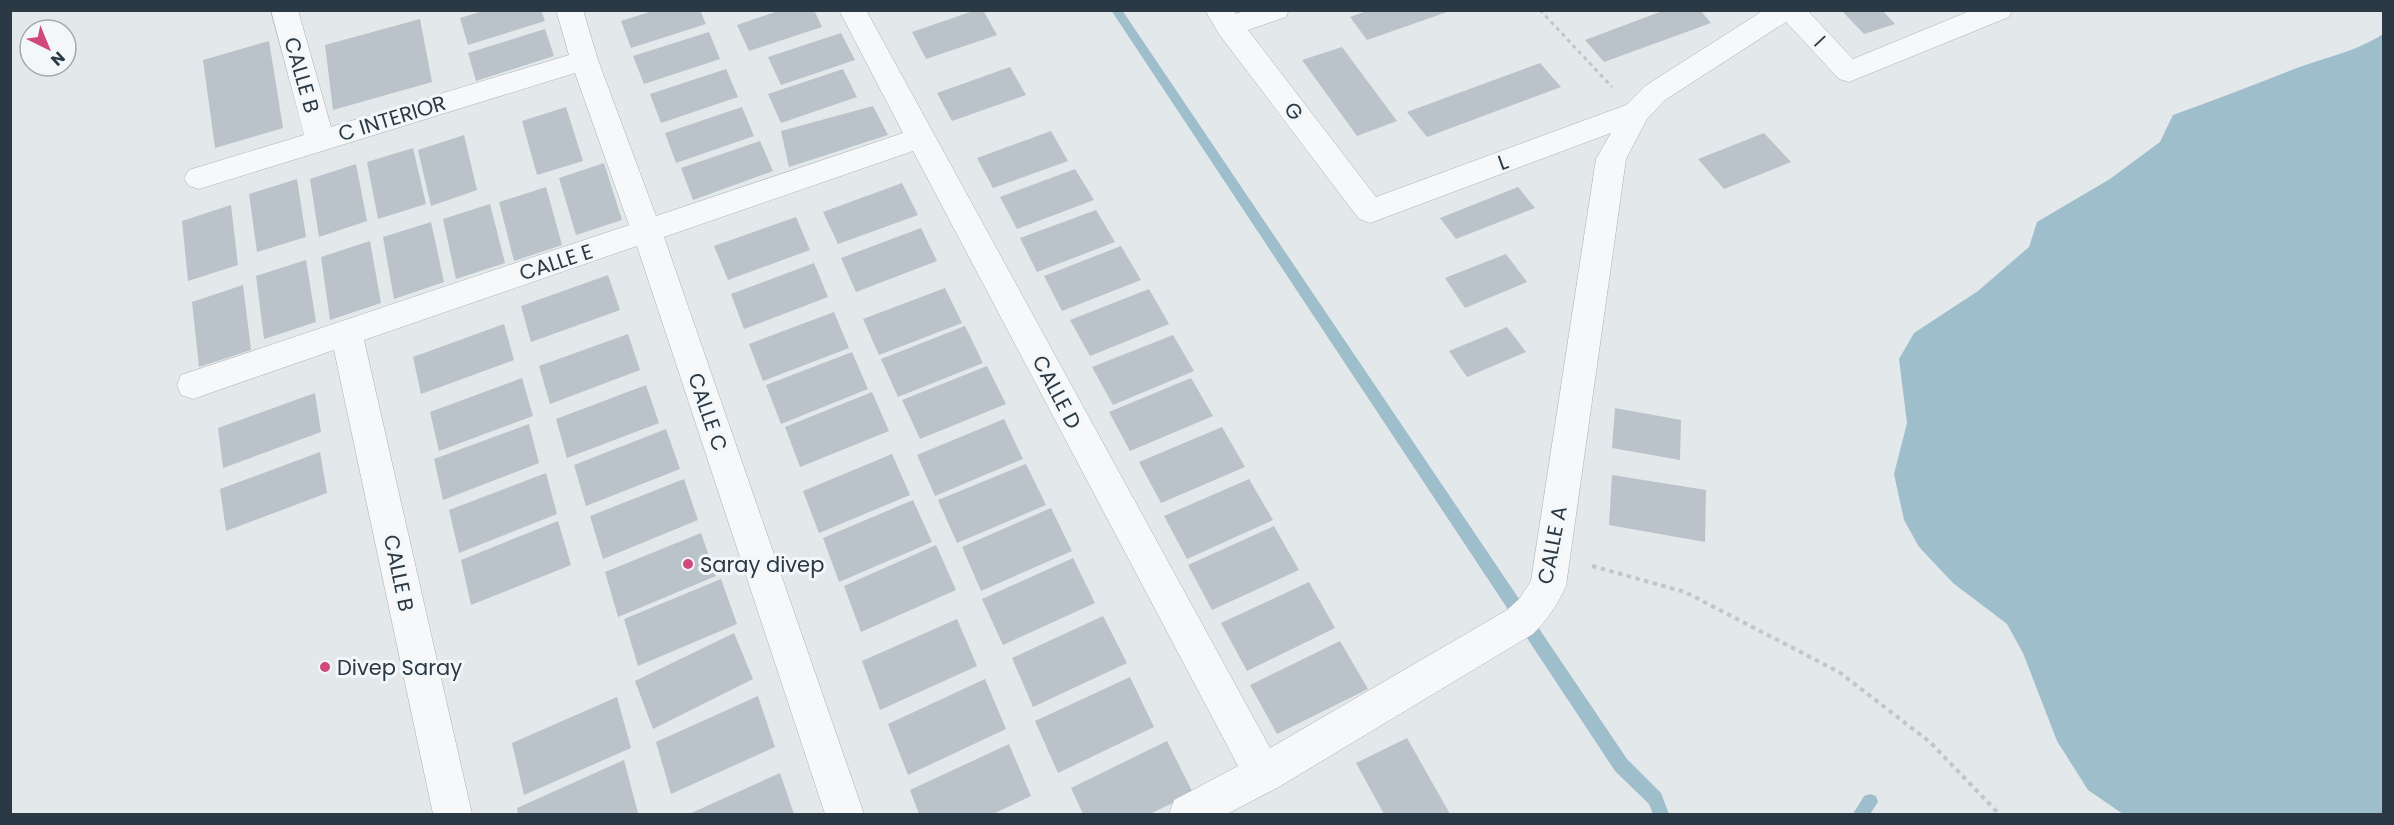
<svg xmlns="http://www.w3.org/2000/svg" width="2394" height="825" viewBox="0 0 2394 825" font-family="Poppins,sans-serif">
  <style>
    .water { fill: #9fbecb }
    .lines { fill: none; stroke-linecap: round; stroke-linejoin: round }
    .stream { fill: #9fbecb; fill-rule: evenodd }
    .building { fill: #bac3c9 }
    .minor-casing { stroke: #a8b0b6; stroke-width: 1 }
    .path-far1 { stroke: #c1c6ca; stroke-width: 3; stroke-dasharray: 4 4; stroke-linecap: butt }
    .path { stroke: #c1c6ca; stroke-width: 4; stroke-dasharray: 4.5 4.5; stroke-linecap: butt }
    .minor { fill: #f6f8f9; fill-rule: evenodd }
    .poi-dot { fill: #cf4a7a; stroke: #f3f7f9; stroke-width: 2 }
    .labels { text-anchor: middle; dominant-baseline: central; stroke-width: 6; stroke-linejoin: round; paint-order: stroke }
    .street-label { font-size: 21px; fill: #2b3944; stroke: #f3f7f9 }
    .poi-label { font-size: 21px; fill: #2b3944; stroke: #f3f7f9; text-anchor: start }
  </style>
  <rect width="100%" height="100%" fill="#e3e8eb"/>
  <!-- water -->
  <path class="water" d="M2383 34V814H2123L2088 790 2057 741 2023 653 2007 624 1953 583 1919 547 1904 520 1894 474 1907 423 1899 359 1914 333 1978 291 2029 247 2037 222 2110 179 2160 142 2173 115C2212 101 2250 86 2289 71 2321 58 2354 53 2383 34Z"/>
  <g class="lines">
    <!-- stream -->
    <g class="stream">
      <path d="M1111 10H1122L1627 759 1661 793 1669 814H1653L1649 804 1615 771Z"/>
      <path d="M1870 794 1876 796 1878 802 1870 814H1853L1864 796Z"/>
    </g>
  </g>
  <!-- building -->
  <g class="building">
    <path d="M486 10H541L545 21 468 45 460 18Z"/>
    <path d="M656 10H700L706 24 631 48 621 21Z"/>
    <path d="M781 10H814L822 27 749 51 737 25Z"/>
    <path d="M976 10H983L997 35 926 59 912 32Z"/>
    <path d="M1369 10H1449L1450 11 1367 40 1350 17Z"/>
    <path d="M1665 10H1700L1711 23 1604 62 1585 40Z"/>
    <path d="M1841 10H1882L1895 24 1864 34Z"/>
    <path d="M420 19 432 82 333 110 325 45Z"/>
    <path d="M545 29 554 56 476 81 468 53Z"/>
    <path d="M709 32 720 59 644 84 633 56Z"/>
    <path d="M841 33 855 60 781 85 768 57Z"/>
    <path d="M269 41 283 128 215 148 203 60Z"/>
    <path d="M1342 47 1397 121 1357 136 1302 60Z"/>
    <path d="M1540 63 1561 87 1427 137 1407 112Z"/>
    <path d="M1010 67 1026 95 952 121 937 93Z"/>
    <path d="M726 69 738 97 661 123 650 94Z"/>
    <path d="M843 69 857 97 781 123 768 94Z"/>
    <path d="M873 106 888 135 789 167 781 131Z"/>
    <path d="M566 107 583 161 537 175 522 121Z"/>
    <path d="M742 107 754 136 676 163 665 133Z"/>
    <path d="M1051 131 1068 161 993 188 977 158Z"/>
    <path d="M1764 133 1791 162 1724 189 1698 159Z"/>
    <path d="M464 135 477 190 431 206 418 150Z"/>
    <path d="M760 141 773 171 693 200 681 168Z"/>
    <path d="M413 148 426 204 378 219 367 162Z"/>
    <path d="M604 163 622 220 576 235 559 178Z"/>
    <path d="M356 164 367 221 319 237 310 179Z"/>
    <path d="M1075 169 1094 200 1017 229 1000 197Z"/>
    <path d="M297 179 306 237 257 252 249 194Z"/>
    <path d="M902 183 918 215 838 244 823 212Z"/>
    <path d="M546 187 562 245 514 261 499 202Z"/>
    <path d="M1518 187 1535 208 1456 239 1440 218Z"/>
    <path d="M490 204 505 263 456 279 443 219Z"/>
    <path d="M231 205 238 265 188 281 182 221Z"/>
    <path d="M1096 210 1115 242 1037 272 1020 238Z"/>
    <path d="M796 217 810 250 728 280 714 246Z"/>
    <path d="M431 222 444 282 394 299 383 237Z"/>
    <path d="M921 228 937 261 856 292 841 258Z"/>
    <path d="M370 241 381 303 330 320 321 257Z"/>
    <path d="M1121 246 1141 280 1062 311 1044 276Z"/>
    <path d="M1506 254 1527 282 1465 308 1445 278Z"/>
    <path d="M306 260 316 322 264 339 256 276Z"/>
    <path d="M814 263 828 297 744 329 731 294Z"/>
    <path d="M608 275 620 310 531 342 521 306Z"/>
    <path d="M243 285 251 350 199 367 192 302Z"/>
    <path d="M945 288 962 323 879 355 863 319Z"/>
    <path d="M1149 289 1169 324 1090 356 1070 320Z"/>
    <path d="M834 312 849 348 763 381 749 344Z"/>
    <path d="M504 324 514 360 421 394 413 357Z"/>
    <path d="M965 326 983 363 898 397 881 359Z"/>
    <path d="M1507 327 1526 352 1467 377 1449 351Z"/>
    <path d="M628 334 640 370 550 404 539 366Z"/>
    <path d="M1173 335 1194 371 1113 405 1092 367Z"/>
    <path d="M852 352 868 389 781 424 766 385Z"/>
    <path d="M987 366 1006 404 920 439 902 400Z"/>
    <path d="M522 378 533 416 439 451 430 412Z"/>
    <path d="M1191 378 1213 416 1130 451 1109 412Z"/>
    <path d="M646 385 659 423 567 458 556 419Z"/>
    <path d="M872 392 889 431 800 467 785 427Z"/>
    <path d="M315 393 321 432 223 468 218 428Z"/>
    <path d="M1615 408 1681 420 1680 460 1612 448Z"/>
    <path d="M1004 419 1023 459 935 496 917 455Z"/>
    <path d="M529 424 539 463 443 500 434 459Z"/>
    <path d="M1222 427 1245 467 1161 503 1139 462Z"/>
    <path d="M666 429 680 469 586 506 574 465Z"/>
    <path d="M320 452 327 493 226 531 220 489Z"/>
    <path d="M892 454 910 495 819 533 803 491Z"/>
    <path d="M1026 464 1046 505 957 543 938 500Z"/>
    <path d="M546 473 557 514 459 553 449 510Z"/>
    <path d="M1612 475 1706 490 1705 542 1609 525Z"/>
    <path d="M684 479 698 520 603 559 590 516Z"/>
    <path d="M1249 479 1273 520 1187 559 1164 516Z"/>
    <path d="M913 500 932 542 839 582 823 538Z"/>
    <path d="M1051 508 1072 551 981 591 962 547Z"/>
    <path d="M558 521 571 565 471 605 461 560Z"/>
    <path d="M1274 526 1299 570 1212 610 1188 565Z"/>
    <path d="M701 533 716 576 618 617 605 572Z"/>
    <path d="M936 545 956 590 861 632 844 586Z"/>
    <path d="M1073 558 1095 603 1003 645 982 599Z"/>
    <path d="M721 579 737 624 638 666 624 619Z"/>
    <path d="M1309 582 1335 628 1247 671 1221 623Z"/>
    <path d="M1103 616 1127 663 1033 707 1012 658Z"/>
    <path d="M957 619 977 666 880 710 862 661Z"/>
    <path d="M734 633 753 679 653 729 635 681Z"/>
    <path d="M1340 641 1368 689 1277 734 1250 685Z"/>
    <path d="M1130 677 1154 727 1058 773 1035 721Z"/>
    <path d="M985 679 1006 729 908 775 888 724Z"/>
    <path d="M758 696 775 747 671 794 656 742Z"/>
    <path d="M617 697 631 748 524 795 512 743Z"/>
    <path d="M1407 738 1450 814H1384L1356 763Z"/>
    <path d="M1167 741 1193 793 1150 814H1083L1071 788Z"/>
    <path d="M1009 744 1031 796 993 814H919L910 790Z"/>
    <path d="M624 760 638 813 518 814 517 808Z"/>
    <path d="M780 773 794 814H689Z"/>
  </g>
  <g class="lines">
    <!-- minor casing -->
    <g class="minor-casing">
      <path id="minor" d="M271 10H298L331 127 569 55 556 10H583L598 60 656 216 903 133 839 10H866L1270 748 1507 610 1519 599 1531 581 1596 159 1611 133 1370 223 1359 219 1219 34 1205 10H1233L1236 14 1246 10H1289L1286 17 1248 30 1376 197 1626 105 1645 86 1764 10H1807L1853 59 1972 10H2012L2009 17 1849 82 1839 79 1786 22 1665 100 1647 119 1626 159 1566 586C1558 604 1547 620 1533 634L1277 788 1227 814H1169L1174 800 1238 766 913 151 664 237 864 814H825L637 246 364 340 472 814H433L334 350 193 399 181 395 177 385 181 375 629 225 575 73 199 189 189 186 184 178 189 170 304 135Z"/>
    </g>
    <!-- path-far1 -->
    <path class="path-far1" d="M1540 10 1612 87"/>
    <!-- path -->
    <path class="path" d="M1592 566 1685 592 1839 672 1930 742 1999 814"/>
    <!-- minor -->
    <use href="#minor" class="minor"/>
  </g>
  <!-- markers -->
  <g class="poi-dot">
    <circle cx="688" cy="564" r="6"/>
    <circle cx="325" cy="667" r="6"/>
  </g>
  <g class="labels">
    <!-- street labels -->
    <g class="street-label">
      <text transform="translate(1820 41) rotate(47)">I</text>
      <text transform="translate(302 75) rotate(74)">CALLE B</text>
      <text transform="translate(1294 111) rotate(53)">G</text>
      <text transform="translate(392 118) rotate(-17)">C INTERIOR</text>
      <text transform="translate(1503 162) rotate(-20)">L</text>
      <text transform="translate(556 262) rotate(-18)">CALLE E</text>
      <text transform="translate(1057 392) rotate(62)">CALLE D</text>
      <text transform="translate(708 412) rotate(71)">CALLE C</text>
      <text transform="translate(1552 545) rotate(-79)">CALLE A</text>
      <text transform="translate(399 573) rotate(78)">CALLE B</text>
    </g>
    <!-- poi labels -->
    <g class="poi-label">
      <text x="700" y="564">Saray divep</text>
      <text x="337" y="667">Divep Saray</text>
    </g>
  </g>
  <!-- border -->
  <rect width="2394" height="825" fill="none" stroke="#2b3944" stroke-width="24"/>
  <!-- north arrow -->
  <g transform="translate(48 48) rotate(137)"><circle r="28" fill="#f3f7f9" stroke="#a3abb1" stroke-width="1.5"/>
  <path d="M0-4.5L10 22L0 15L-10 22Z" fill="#cf4a7a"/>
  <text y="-9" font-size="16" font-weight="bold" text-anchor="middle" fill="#2b3944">N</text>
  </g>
</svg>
